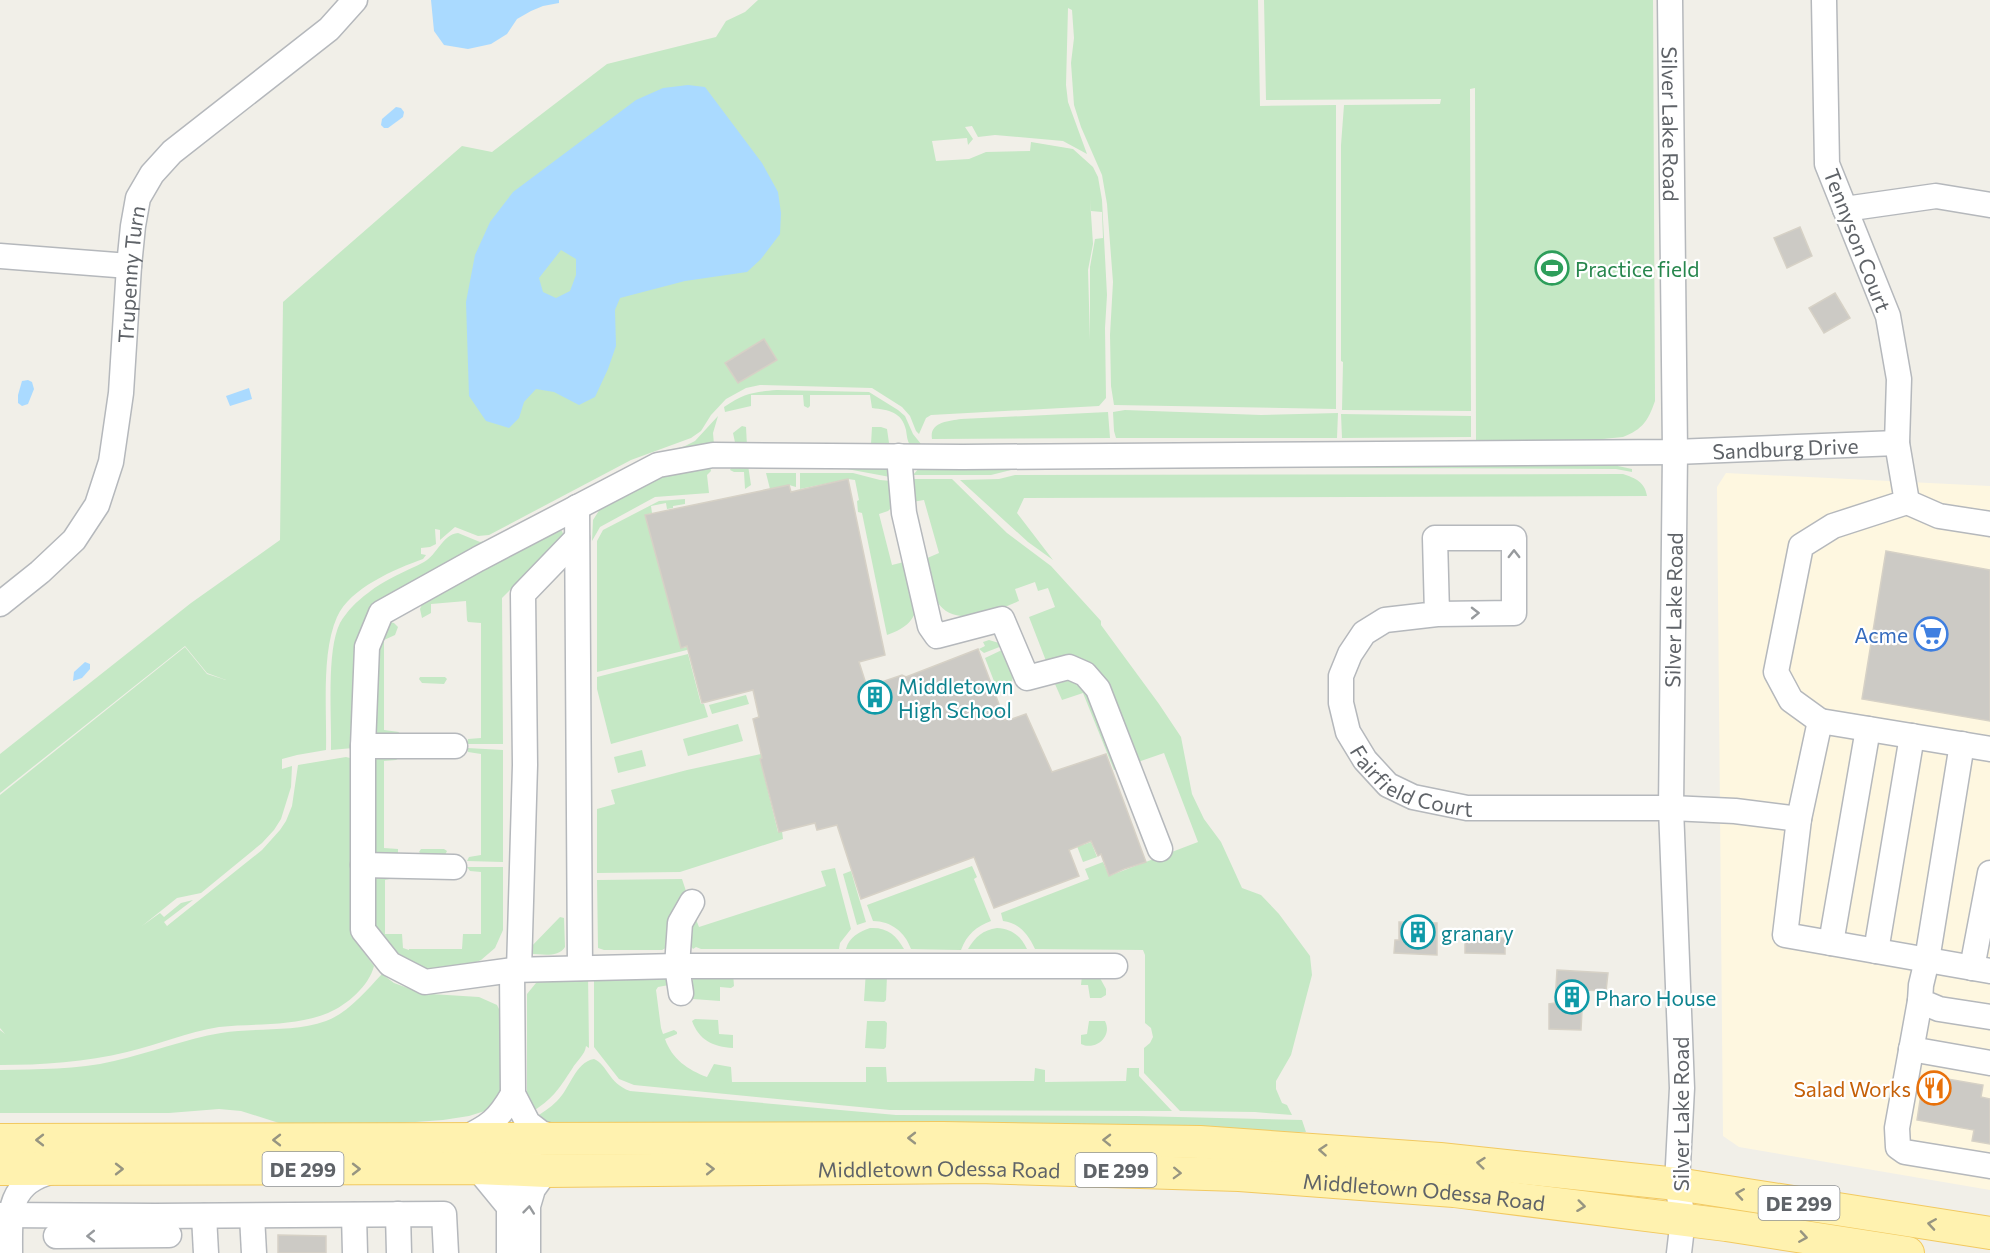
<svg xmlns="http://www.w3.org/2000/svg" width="1990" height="1253" viewBox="0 0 1990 1253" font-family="Commissioner,sans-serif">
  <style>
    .commercial { fill: #fef7e0 }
    .green { fill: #c5e8c5; fill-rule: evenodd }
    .water { fill: #aadaff; fill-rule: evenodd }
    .building { fill: #cccac5; stroke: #d6d1c6; stroke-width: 1.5 }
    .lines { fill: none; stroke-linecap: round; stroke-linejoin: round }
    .minor-casing { stroke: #b5b8bc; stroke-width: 27 }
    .major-casing { stroke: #f2c960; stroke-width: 34 }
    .minor { stroke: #fff; stroke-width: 24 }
    .major { stroke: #fff2af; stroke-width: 32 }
    .oneway { stroke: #979a9d }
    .oneway2 { stroke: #979581 }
    .labels { text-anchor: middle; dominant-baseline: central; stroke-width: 4.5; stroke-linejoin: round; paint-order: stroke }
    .shield { fill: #fff; stroke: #8f9295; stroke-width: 1.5 }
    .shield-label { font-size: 20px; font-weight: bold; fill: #5f6368 }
    .street-label { font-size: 21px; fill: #5f6368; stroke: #fff }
    .leisure-label { font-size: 21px; fill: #27864d; stroke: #fff; text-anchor: start }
    .shop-label { font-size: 21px; fill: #366cbe; stroke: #fff; text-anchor: end }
    .culture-label { font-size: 21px; fill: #0d838f; stroke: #fff; text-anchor: start }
    .food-label { font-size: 21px; fill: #c56008; stroke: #fff; text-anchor: end }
  </style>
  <rect width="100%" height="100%" fill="#f1efe8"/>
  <!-- commercial -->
  <path class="commercial" d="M1726 473 1990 486V1190L1739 1147 1723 1136 1717 487Z"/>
  <!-- green -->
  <g class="green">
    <path d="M758 0H1258L1260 106 1336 105V409L1114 405 1111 386 1110 335 1113 282 1107 204 1102 175 1081 127 1074 105 1071 63 1074 38 1072 10 1068 8 1066 85 1068 102 1087 154 1063 141 995 135 978 137 972 126 965 127 973 139 968 145 967 138 932 141 936 161 969 159 986 152 1030 151 1031 142 1073 149 1093 167 1098 177 1102 200 1107 295 1105 328 1106 398 1099 406 931 415 926 418 919 434 916 431 910 416 902 407 872 388 760 385 746 388 726 399 711 415 701 431 691 438 631 460 489 535 478 536 455 527 440 540V530L435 529 436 544 430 547 421 548V554L426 555 423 559C395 569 350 588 337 617 321 653 327 711 326 750L297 755 282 759V769L292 766 291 787 281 819 274 830 262 843 201 893 177 898 142 926 160 913 164 917 181 903 193 900 164 922 167 926 262 850 280 830 286 821 292 806 298 765 346 757 354 759 357 938 362 950 374 966C369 986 347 1005 328 1013 294 1027 255 1023 219 1027 187 1032 158 1045 127 1052 86 1062 42 1065 0 1065V1030L5 1034 0 1028V795L185 647 207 674 226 680 207 673 185 646 0 793V754L191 603 280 540 283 302 462 146 492 152 607 64 716 37 726 21 745 12ZM1090 199 1091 211 1102 212 1103 238 1095 239 1090 267V340L1088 270 1093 244Z"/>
    <path d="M1264 0H1653L1655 401C1648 421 1643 429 1623 437L1543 445 936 447V444L1476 442 1475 88 1470 89 1471 411 1342 410 1343 362 1341 361V145L1344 105 1440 104 1441 99 1266 100Z"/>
    <path d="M777 390 869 392 898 410 905 416 913 434 921 444 919 447 910 445C907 440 907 436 906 430 902 412 889 410 872 408L870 395H810V406L808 408 804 406 803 395H751V406L725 412 724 407C745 393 753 392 777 390Z"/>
    <path d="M1125 410 1261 415 1338 413 1337 438H1116L1114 431 1113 412Z"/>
    <path d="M1108 412 1110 438 932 439C929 422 949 421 961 419Z"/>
    <path d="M1341 414 1471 416V437L1342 438Z"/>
    <path d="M718 416 713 433 714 445 654 456 685 446 695 441Z"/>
    <path d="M742 426 746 427 747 446 736 447 733 433Z"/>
    <path d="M872 427H881L887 429 889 443 885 447 763 444H871Z"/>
    <path d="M1618 464V466L1632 469V472L1616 469 1168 467 1015 469 991 475H913L920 467Z"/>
    <path d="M748 465 751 485 745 489 744 472H734L730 470 732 466Z"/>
    <path d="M765 466 887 468 890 477 847 469H766Z"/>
    <path d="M710 467 711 471 707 475 709 493 655 497 600 527 592 541 593 520 600 509 658 478 676 472Z"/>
    <path d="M766 473H796V487L789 485 770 489Z"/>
    <path d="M800 473H853L880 480 891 481 892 507 888 511 879 514 892 565 904 562C916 595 930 620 887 635L862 513 858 512 857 501 859 500 855 480 848 479 800 489Z"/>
    <path d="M1623 474C1635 478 1645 482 1647 496L1024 498 1017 513 1053 560 1028 542 960 480 999 479 1015 475Z"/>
    <path d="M910 479H952L1007 533 1051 566 1101 621V625L1159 704 1181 737 1192 794 1204 819 1221 842 1242 888 1261 895 1279 914 1310 956 1312 975 1291 1055 1276 1081V1089L1282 1103 1287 1105 1292 1115 1255 1112 1180 1111 1144 1073V1048L1150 1043 1153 1037 1151 1028 1145 1023V955L1143 950 1035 949C1028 934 1019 923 1003 921L1001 913 1089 879 1085 869 1103 862 1109 876 1198 842 1164 753 1138 762 1104 678 1098 671 1048 666 1029 617 1055 607 1048 588 1038 591 1035 582 1015 589 1019 601C997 610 953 630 937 601 930 589 929 572 925 559L939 553 924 500 912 502Z"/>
    <path d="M685 499V504L673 506V508L667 509 666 503 651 506 652 513 645 515 681 648 687 647V650L597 672V541L603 530 659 501Z"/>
    <path d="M559 529 562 531 564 536 502 598 503 744H467L468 739 481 738V623L468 622 467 620 466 601 431 604V613L422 618 420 609 423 602Z"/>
    <path d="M458 533 480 542 485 541 487 543 398 594 355 650 353 666V748L331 750C332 717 326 651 340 623 347 611 357 601 368 593 385 579 405 572 424 562 437 555 443 534 458 533Z"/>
    <path d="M390 622 394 623 398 627 395 635 384 640V730L399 732 398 734 378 736 373 734 371 664Z"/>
    <path d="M989 640 999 643 1002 646 984 653 979 649 985 646 983 642Z"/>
    <path d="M1004 649C1011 669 1022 681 999 694L985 658Z"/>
    <path d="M688 654 701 704H704L708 717 611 744 597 689V677Z"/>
    <path d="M420 677H445L447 679 444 684 422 683 419 679Z"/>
    <path d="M1072 680 1085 683 1118 770H1114L1083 693 1062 700 1055 684Z"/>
    <path d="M746 695 749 704 712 714 709 705Z"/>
    <path d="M738 724 743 741 688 756 683 739Z"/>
    <path d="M467 748 503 750V862L467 861 469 857 481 855V754L468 752Z"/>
    <path d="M642 750 646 766 618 773 614 757Z"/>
    <path d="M761 754 763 758 760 759 778 832 782 831 783 839 680 872 597 873V809L615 804 611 790 687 770Z"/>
    <path d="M374 757 399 758 396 760 384 761V848L398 849V853L395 855 374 854Z"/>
    <path d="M1066 802 1083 845 1091 842 1097 857 1083 862 1061 804Z"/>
    <path d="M421 849H444L447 851 445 855H423L419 852Z"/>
    <path d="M972 866 977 877 974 879 991 921C976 927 967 934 961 950L911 949C905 932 891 921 873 921L867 905Z"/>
    <path d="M467 867H503V930L495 948 481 960 457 971 410 970 375 932 374 875 399 877 385 880V934H402L403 948 409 950V949H462L463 934H481V872L470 871Z"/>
    <path d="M835 868 851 929 840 943 839 949H701L696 947 693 949 691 946V918L695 917 699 927 826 886 821 871Z"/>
    <path d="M851 871 866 922 857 925 843 874Z"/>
    <path d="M682 879 687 894C666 906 671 924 671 945L662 950H604L598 948 597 880Z"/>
    <path d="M560 917 564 918 565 947C558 958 542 954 530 954L528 950Z"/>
    <path d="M870 928C887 927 896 935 904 949H846C849 937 859 932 870 928Z"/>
    <path d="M997 928C1012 929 1021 936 1027 949H968C975 937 983 930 997 928Z"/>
    <path d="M866 971 887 975 886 1000 884 1002 864 1001Z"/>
    <path d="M733 973 734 986 731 988 720 987V1001L693 999 691 987 693 978Z"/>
    <path d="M382 974 394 983 416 991 431 994 479 997 497 1005 504 1019 503 1089 488 1110 469 1116 443 1120 402 1123H279L241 1111 219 1109 169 1113H0V1070C38 1069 77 1070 114 1061 150 1053 185 1039 221 1033 255 1027 292 1033 326 1021 348 1013 366 991 382 974Z"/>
    <path d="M588 974 589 1048 586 1046C585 1055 577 1060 572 1069 558 1090 553 1099 530 1113L527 1100V994L536 983 544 978Z"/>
    <path d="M594 975 664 977 669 985 658 987 656 990 661 1028 663 1034 674 1030 677 1032V1034L665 1039C672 1059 688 1070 707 1077L714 1064 731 1067 732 1082H866V1067H886L887 1082 1034 1081 1035 1068 1045 1070V1082L1126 1081 1127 1068H1139V1076L1172 1111 890 1110 634 1085 619 1079 594 1047Z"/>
    <path d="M1082 975 1100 978 1106 989V995L1101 998H1090L1088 985H1081Z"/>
    <path d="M695 1019 718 1020 719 1034 733 1035V1048C713 1047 699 1040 692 1021Z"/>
    <path d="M867 1021H885L887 1023 886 1047 884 1049 865 1048Z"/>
    <path d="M1089 1021H1105C1113 1037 1095 1051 1081 1044V1035L1087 1034Z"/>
    <path d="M594 1059C608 1065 608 1083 630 1091L896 1115 1136 1116 1302 1120 1306 1132 550 1128 534 1118C542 1113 550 1108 557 1101 570 1089 575 1062 594 1059Z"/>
  </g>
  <!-- water -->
  <g class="water">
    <path d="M431 0H559V3L543 6 531 11 517 19 507 34 491 44 468 49 444 45 434 31Z"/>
    <path d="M688 85 705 87 762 163 778 192 781 213 780 234 761 259 747 272 685 281 620 298 615 310 616 346 608 369 595 397 579 405 554 392 536 389 524 402 519 418 509 428 486 421 469 396 466 302 475 255 490 222 513 192 636 100 663 88ZM561 250 576 259V275L570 291 556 298 543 292 539 278Z"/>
    <path d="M396 107 401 108 404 112 403 117 388 128H384L381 125 382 119Z"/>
    <path d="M28 380 32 382 34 389 28 404 22 406 18 403V395L22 381Z"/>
    <path d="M249 388 252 399 230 406 226 396Z"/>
    <path d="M85 662 90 664V669L82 678 73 681 74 672Z"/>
  </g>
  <!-- building -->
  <g class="building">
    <path d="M1800 227 1812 256 1787 268 1774 238Z"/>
    <path d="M1835 293 1850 318 1824 333 1809 308Z"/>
    <path d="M764 339 777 360 738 383 725 363Z"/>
    <path d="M848 479 885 655 859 662 867 687 902 675 906 677 978 649 1005 720 1011 717 1012 719 1026 714 1052 772 1106 754 1146 862 1124 869 1109 876 1101 854 1098 856 1091 841 1069 850 1079 876 994 908 974 857 861 899 837 825 817 830 815 823 779 832 760 759 762 758 753 719 759 717 753 690 702 703 687 646 681 648 645 515 789 485 791 492Z"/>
    <path d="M1886 551 1990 570V721L1862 699Z"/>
    <path d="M1399 922 1437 923V955L1394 953 1395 940H1399Z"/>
    <path d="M1465 938H1505V954L1465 953Z"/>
    <path d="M1557 970 1608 973 1606 991 1583 990 1581 1030 1549 1029V1004L1555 1003Z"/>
    <path d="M1924 1075 1983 1085 1981 1097 1990 1099V1144L1972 1141 1974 1130 1917 1120Z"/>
    <path d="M278 1235 326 1236V1253H278Z"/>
  </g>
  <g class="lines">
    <!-- minor casing -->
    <g class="minor-casing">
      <g id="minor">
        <path id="s1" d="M1670 0 1675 452 1671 808 1682 1088 1677 1184 1683 1219 1679 1253"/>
        <path d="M1845 209 1936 196 1990 205"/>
        <path d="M0 256 129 266"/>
        <path d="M899 456 904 513 930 626 937 636 1002 619 1027 678 1069 667 1085 674 1098 689 1160 849"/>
        <path d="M1907 502 1939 516 1990 524"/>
        <path d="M577 507 580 968"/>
        <path id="s2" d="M0 604 40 572 74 540 97 505 111 462 121 393 129 266 133 226 138 198 152 174 172 152 329 29 355 0"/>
        <path id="s3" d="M1437 614 1435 538H1514V613L1437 614 1385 620 1364 633 1350 654 1341 676V703L1348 732 1365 760 1388 785 1413 797 1467 808H1671L1735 811 1799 819"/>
        <path d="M1820 721 1791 700 1776 672 1801 546 1833 526 1907 502 1897 443 1899 379 1888 316 1827 164 1824 0"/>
        <path d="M1962 744 1927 960 1921 985 1920 1001 1939 1009 1990 1017"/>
        <path d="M363 746H455"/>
        <path d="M1990 749 1820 721 1799 819 1785 935 1990 971"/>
        <path d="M363 865 454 867"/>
        <path d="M1831 943 1868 729"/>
        <path d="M1876 951 1912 736"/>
        <path id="s4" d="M1115 966H677L512 970 425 982 390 964 363 930V746L367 647 381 613 478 559 658 465 713 455 963 457 1675 452 1897 443"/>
        <path d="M1972 968 1990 873"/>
        <path d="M512 970 513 1094 528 1123 541 1133 557 1138"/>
        <path d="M519 970 525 765 523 594 577 538"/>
        <path d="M681 993 677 966 680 923 692 902"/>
        <path d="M1920 1001 1897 1128 1898 1147 1905 1152 1990 1166"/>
        <path d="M1911 1049 1990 1063"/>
        <path d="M463 1139C490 1126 498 1120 513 1094"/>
        <path d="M477 1168 509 1207V1253"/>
        <path d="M509 1207 529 1156"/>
        <path d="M398 1214 399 1253"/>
        <path d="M0 1215 155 1216 444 1214 446 1253"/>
        <path d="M354 1215 355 1253"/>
        <path d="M204 1216 206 1253"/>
        <path d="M252 1216 254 1253"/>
        <path d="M56 1236 169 1235"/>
        <path d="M10 1253C10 1215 7 1183 51 1172"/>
        <path d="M528 1253V1206L533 1189 546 1171"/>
      </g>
    </g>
    <!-- major casing -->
    <g class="major-casing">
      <g id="major">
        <path d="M0 1140 943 1138 1200 1142 1440 1159 1677 1184 1990 1233"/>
        <path id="s5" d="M0 1169 477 1168 546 1171 979 1167 1239 1175 1454 1191 1726 1225 1908 1253"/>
      </g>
    </g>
    <!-- minor -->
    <use href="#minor" class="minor"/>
    <!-- major -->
    <use href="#major" class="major"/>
  </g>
  <!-- one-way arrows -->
  <defs><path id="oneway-chevron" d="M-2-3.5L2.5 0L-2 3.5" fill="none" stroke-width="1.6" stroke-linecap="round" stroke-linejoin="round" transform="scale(1.5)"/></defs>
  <g class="oneway">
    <use href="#oneway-chevron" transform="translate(1514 554) rotate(-90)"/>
    <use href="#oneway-chevron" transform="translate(1475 613) rotate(-1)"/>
    <use href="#oneway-chevron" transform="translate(529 1210) rotate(-84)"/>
    <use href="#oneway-chevron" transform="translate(91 1236) rotate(179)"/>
  </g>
  <g class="oneway2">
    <use href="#oneway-chevron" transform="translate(912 1138) rotate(180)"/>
    <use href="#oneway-chevron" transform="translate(40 1140) rotate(180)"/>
    <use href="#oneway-chevron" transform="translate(277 1140) rotate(180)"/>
    <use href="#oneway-chevron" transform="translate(1107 1140) rotate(-179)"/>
    <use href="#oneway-chevron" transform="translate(1323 1150) rotate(-176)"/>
    <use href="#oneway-chevron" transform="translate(1481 1163) rotate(-174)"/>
    <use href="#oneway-chevron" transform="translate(119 1169)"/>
    <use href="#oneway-chevron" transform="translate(356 1169)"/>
    <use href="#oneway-chevron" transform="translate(710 1169) rotate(-1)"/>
    <use href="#oneway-chevron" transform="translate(1177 1173) rotate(2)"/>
    <use href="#oneway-chevron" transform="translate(1740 1194) rotate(-171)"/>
    <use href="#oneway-chevron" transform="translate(1581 1206) rotate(7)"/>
    <use href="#oneway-chevron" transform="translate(1932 1224) rotate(-171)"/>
    <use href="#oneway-chevron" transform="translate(1803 1237) rotate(9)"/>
  </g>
  <!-- icons -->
  <defs>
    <g id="stadium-ring" transform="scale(1.725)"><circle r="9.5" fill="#fff" stroke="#2e9e5b" stroke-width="1.5"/><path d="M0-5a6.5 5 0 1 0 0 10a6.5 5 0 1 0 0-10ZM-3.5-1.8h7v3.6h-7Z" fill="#2e9e5b"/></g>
    <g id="supermarket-ring" transform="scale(1.725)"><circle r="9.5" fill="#fff" stroke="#3f7fe0" stroke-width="1.5"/><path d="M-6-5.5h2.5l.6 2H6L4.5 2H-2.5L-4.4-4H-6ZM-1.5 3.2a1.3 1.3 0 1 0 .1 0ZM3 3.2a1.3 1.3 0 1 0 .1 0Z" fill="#3f7fe0"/></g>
    <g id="building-ring" transform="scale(1.725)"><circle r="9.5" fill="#fff" stroke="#0f9aa8" stroke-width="1.5"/><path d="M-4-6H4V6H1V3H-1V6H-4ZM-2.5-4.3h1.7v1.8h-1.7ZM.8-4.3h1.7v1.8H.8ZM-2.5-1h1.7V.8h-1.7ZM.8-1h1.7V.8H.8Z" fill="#0f9aa8"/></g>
    <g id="restaurant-ring" transform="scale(1.725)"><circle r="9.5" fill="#fff" stroke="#e8710a" stroke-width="1.5"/><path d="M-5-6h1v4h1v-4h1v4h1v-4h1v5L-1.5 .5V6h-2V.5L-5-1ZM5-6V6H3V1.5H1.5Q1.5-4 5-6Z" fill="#e8710a"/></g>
  </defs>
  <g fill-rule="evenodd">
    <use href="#stadium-ring" x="1552" y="268"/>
    <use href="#supermarket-ring" x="1931" y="634"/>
    <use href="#building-ring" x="875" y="697"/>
    <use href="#building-ring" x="1418" y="932"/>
    <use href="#building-ring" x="1572" y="997"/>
    <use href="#restaurant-ring" x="1934" y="1088"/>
  </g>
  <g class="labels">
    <!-- shield labels -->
    <g class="shield">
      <rect x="262.5" y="1152" width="81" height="34" rx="4.5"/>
      <rect x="1075.5" y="1153" width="81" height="34" rx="4.5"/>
      <rect x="1758.5" y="1186" width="81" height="34" rx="4.5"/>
    </g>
    <g class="shield-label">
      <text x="303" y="1169">DE 299</text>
      <text x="1116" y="1170">DE 299</text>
      <text x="1799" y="1203">DE 299</text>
    </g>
    <!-- street labels -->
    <g class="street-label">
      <text stroke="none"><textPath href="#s1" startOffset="124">Silver Lake Road</textPath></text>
      <text transform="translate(1858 240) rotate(69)">Tennyson Court</text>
      <text stroke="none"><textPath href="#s2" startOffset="374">Trupenny Turn</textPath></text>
      <text stroke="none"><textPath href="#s4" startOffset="2536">Sandburg Drive</textPath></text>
      <text transform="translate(1673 610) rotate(-89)">Silver Lake Road</text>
      <text stroke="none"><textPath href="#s3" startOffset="576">Fairfield Court</textPath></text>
      <text transform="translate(1680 1114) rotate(-90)">Silver Lake Road</text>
      <text stroke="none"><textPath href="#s5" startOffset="939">Middletown Odessa Road</textPath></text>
      <text stroke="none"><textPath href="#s5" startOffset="1425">Middletown Odessa Road</textPath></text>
    </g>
    <!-- leisure labels -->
    <g class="leisure-label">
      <text x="1575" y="268">Practice field</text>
    </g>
    <!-- shop labels -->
    <g class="shop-label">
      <text x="1908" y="634">Acme</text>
    </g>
    <!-- culture labels -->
    <g class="culture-label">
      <text x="898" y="685">Middletown<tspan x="898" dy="24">High School</tspan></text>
      <text x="1441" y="932">granary</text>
      <text x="1595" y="997">Pharo House</text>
    </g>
    <!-- food labels -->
    <g class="food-label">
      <text x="1911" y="1088">Salad Works</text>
    </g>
  </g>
</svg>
